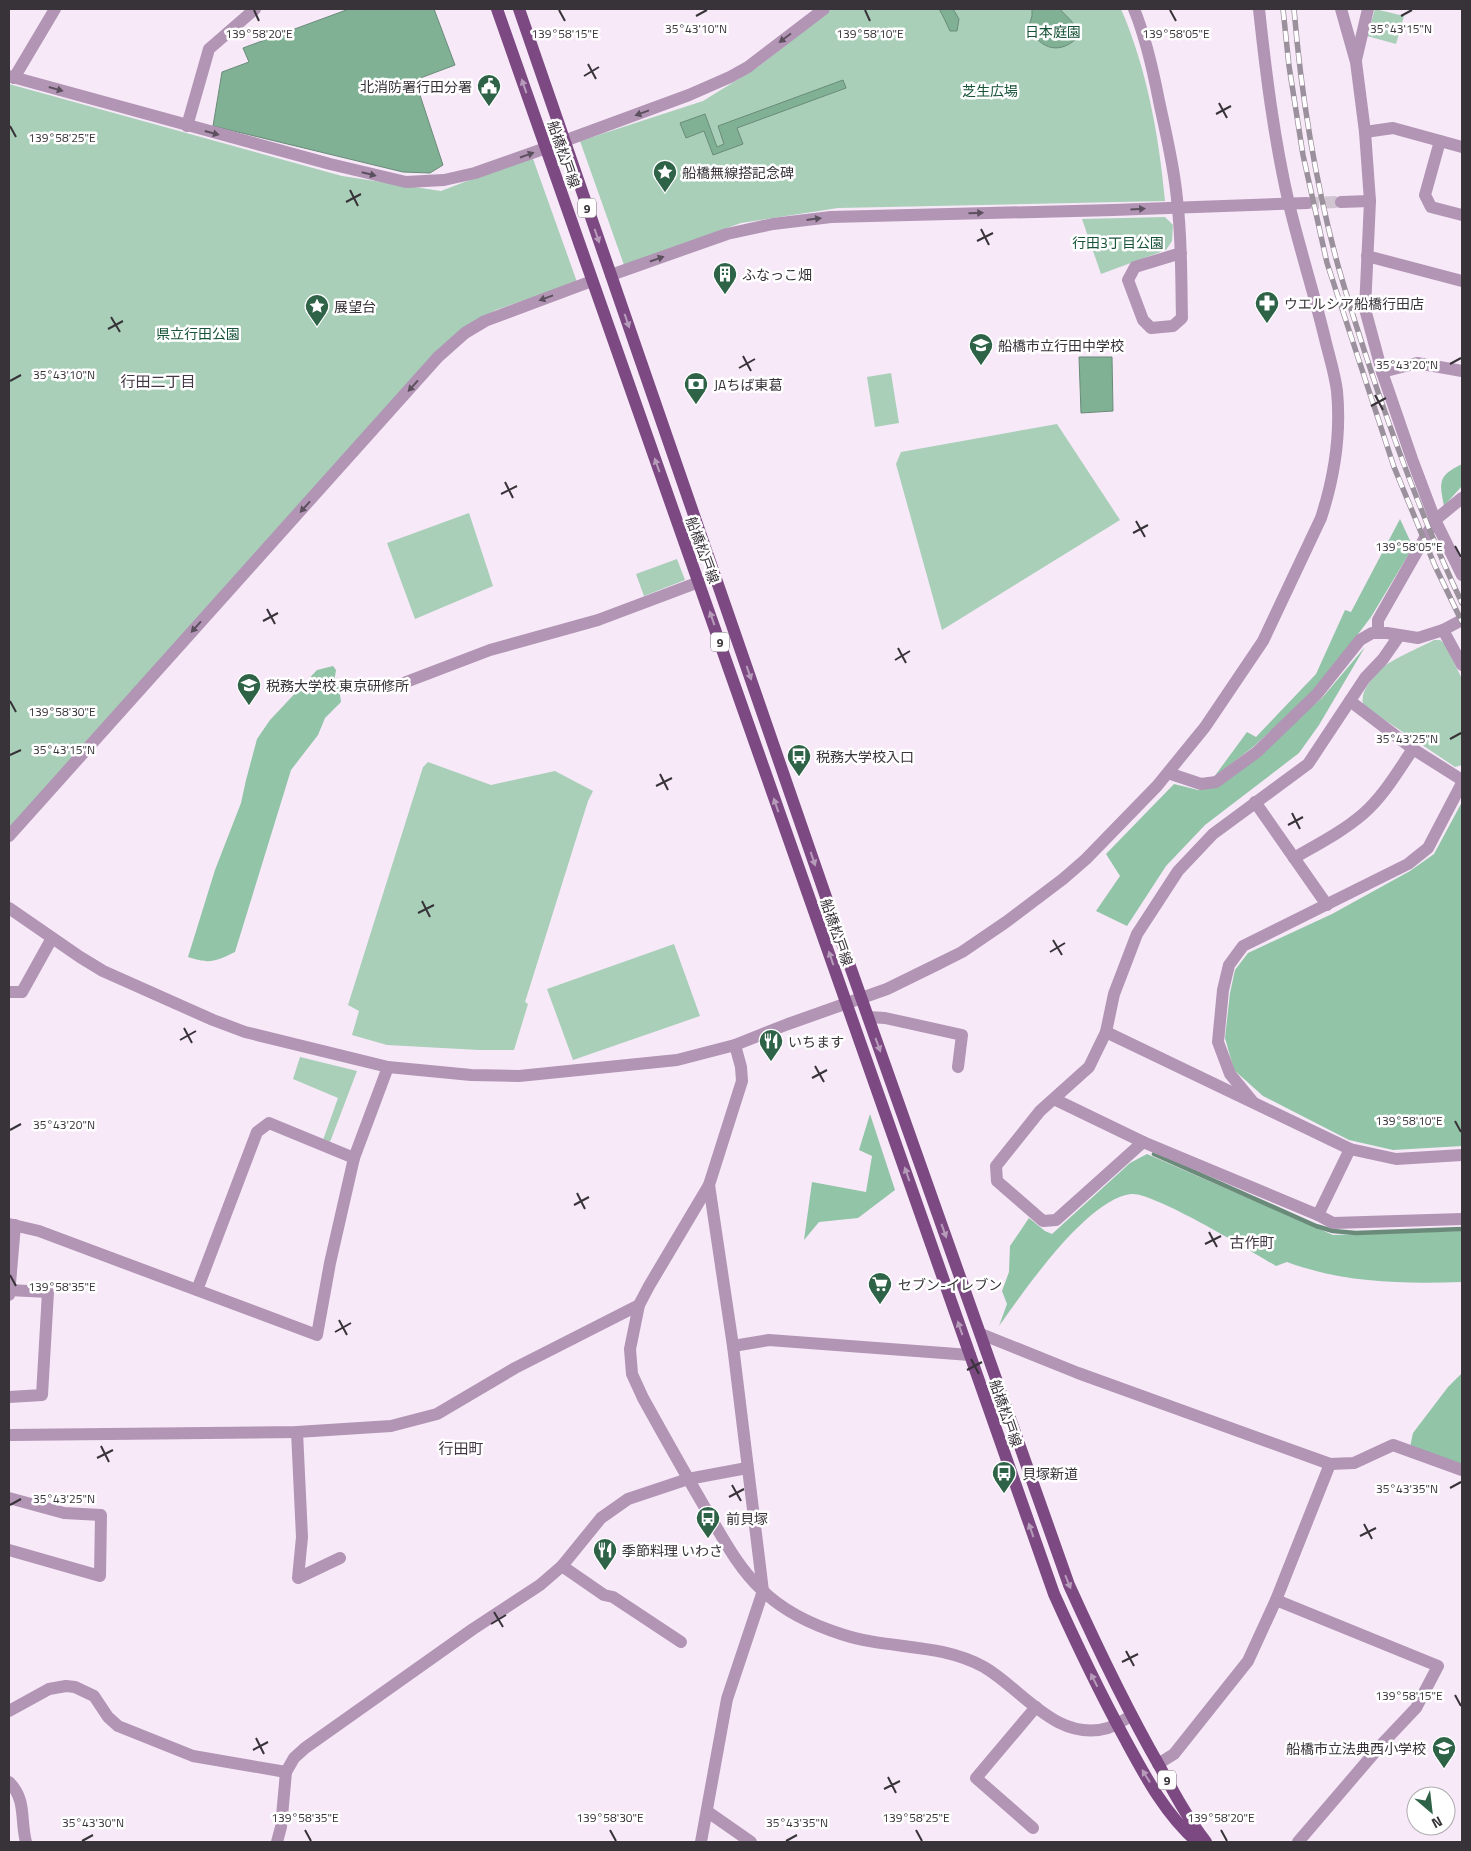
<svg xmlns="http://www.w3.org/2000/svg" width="1471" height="1851" viewBox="0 0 1471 1851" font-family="'Titillium Web','Noto Sans JP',sans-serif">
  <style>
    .green { fill: #a9cfb9 }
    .forest { fill: #92c4a7 }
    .water { fill: #80b195; stroke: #6a8b79 }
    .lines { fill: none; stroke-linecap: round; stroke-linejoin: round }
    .stream { stroke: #6a8b79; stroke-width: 4.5 }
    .minor-tunnel { stroke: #d1c5d2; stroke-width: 12; stroke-dasharray: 12 6; stroke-linecap: butt }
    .minor { stroke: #b294b5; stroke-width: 12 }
    .tertiary { stroke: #b294b5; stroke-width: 12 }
    .primary { stroke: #7c4982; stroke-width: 12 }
    .rail-casing { stroke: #9b919c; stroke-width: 5.5 }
    .rail { stroke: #fff; stroke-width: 4; stroke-dasharray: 11; stroke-linecap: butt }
    .oneway { fill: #5d505e }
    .oneway2 { fill: #b79bba }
    .ticks { fill: none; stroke: #383338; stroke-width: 2 }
    .labels { text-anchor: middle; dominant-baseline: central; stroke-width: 5; stroke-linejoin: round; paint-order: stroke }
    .shield { fill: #fff; stroke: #747074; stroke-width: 1 }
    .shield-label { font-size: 12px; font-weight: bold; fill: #383338 }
    .park-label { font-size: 14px; fill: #175337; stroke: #fff }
    .poi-label { font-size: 14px; fill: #383338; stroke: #fff; text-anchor: start }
    .street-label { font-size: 14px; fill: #383338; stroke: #fff }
    .neighbourhood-label { font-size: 15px; fill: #433844; stroke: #fff }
    .ticks-label { font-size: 12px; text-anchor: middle; fill: #383338; stroke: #fff; stroke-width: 5; stroke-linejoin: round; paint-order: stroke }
  </style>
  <rect width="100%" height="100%" fill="#f7e9f8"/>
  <!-- green -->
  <g class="green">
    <path d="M832 9H1121C1147 69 1159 136 1165 201L838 208 741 223 624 265 580 141 703 101 758 67Z"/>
    <path d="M1375 9 1404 16 1396 44 1367 36Z"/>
    <path d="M9 84 342 176 441 191 532 156 577 282 496 310 462 329 9 828Z"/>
    <path d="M1165 217 1173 225 1172 241 1166 250 1101 274 1082 219Z"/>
    <path d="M891 373 899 423 875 427 867 377Z"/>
    <path d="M1057 424 1120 520 942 630 896 464 901 452Z"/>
    <path d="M469 513 493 586 415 619 387 543Z"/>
    <path d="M677 559 685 580 644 596 636 574Z"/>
    <path d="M1434 640H1440L1445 644 1462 679V765L1455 767 1364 706C1358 694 1372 678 1381 669 1390 660 1421 647 1434 640Z"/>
    <path d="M428 762 491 785 555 771 593 791 588 801 525 1002 528 1004 514 1050H479L387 1045 352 1035 359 1011 348 1005 423 767Z"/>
    <path d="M674 944 700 1016 573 1060 547 989Z"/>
    <path d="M300 1057 357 1071 330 1142 323 1140 338 1098 293 1079Z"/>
  </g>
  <!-- forest -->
  <g class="forest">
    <path d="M1462 464V486L1444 506C1439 481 1438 476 1462 464Z"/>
    <path d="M1400 519 1413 547 1371 617 1315 691 1253 747 1214 777 1247 732 1256 737 1316 674 1345 610 1351 612Z"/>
    <path d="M1365 647 1319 725 1299 753 1205 825 1166 866 1127 926 1096 911 1120 876 1106 854 1174 784 1198 790 1217 786 1322 698Z"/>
    <path d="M333 666 336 670 334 682 339 687 341 702 325 718 318 735 291 770 235 952C215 962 209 964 188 957L215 870 241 803 246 780 257 739 270 720 317 670Z"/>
    <path d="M1462 802V1146L1393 1150 1349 1140 1263 1096 1234 1070 1225 1038 1230 993 1235 970 1248 953 1332 914 1410 871 1434 854Z"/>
    <path d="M870 1114 895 1190 858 1218 819 1222 804 1240 812 1182 866 1192 872 1156 859 1150Z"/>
    <path d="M1147 1154 1333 1235 1462 1231V1282C1402 1284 1344 1283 1287 1262L1276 1266C1253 1252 1152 1191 1131 1194 1087 1199 1024 1291 999 1326L1007 1304 1002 1291 1009 1272 1010 1246 1029 1218 1045 1231 1052 1234 1130 1163Z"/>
    <path d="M1462 1373V1466L1410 1447 1413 1433 1448 1387Z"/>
  </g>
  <!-- water -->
  <g class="water">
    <path d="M349 9H434L455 65 415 80 443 165 430 173 403 172 213 126 222 72 249 62 243 48Z"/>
    <path d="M939 9H953L959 19 957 31H950C946 23 944 17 939 9Z"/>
    <path d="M1032 9H1060C1068 19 1079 24 1076 39 1057 56 1038 47 1029 26L1032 16Z"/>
    <path d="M843 80 846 88 737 128 743 144 713 155 704 131 686 138 680 123 705 114 717 147 724 144 718 126Z"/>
    <path d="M1079 357H1112L1113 411 1081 413Z"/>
  </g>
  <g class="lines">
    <!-- stream -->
    <path class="stream" d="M1154 1154 1316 1226 1333 1231 1356 1233 1462 1229"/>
    <!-- minor-tunnel -->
    <path class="minor-tunnel" d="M1307 203 1341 202"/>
    <!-- minor -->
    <g class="minor">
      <path d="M1134 9C1146 38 1153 70 1159 101 1166 134 1174 166 1177 199 1182 239 1181 279 1182 318L1173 326 1151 328 1143 320 1128 280 1135 267 1181 253"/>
      <path d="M1341 9 1356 62 1365 132 1370 201 1365 309 1382 372 1412 459 1435 520 1462 575"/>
      <path d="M1356 60 1368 9"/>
      <path d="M9 76 330 164 406 182 444 180 475 173 546 148"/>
      <path d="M14 78 55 9"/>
      <path d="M187 126 209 49 255 9"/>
      <path d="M1365 132 1393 128 1462 147"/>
      <path d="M564 141 689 95 730 77 748 67 824 9"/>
      <path d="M1440 141 1425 195 1431 207 1462 215"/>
      <path d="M1341 202 1370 201"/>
      <path d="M1367 256 1462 281"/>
      <path d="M611 275 727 234 773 224 831 217 1113 210 1307 203"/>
      <path d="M1382 372 1417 363 1462 371"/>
      <path d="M1443 630 1462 665"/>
      <path d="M1378 633V620L1435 520 1462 498"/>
      <path d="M393 687 490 650 598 620 699 582"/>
      <path d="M1350 701 1413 749 1462 780"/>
      <path d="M1168 773 1201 784 1216 782 1257 752 1317 694 1360 640 1372 633H1387L1418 638 1443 630 1462 620"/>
      <path d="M1255 802 1327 905"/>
      <path d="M9 836 438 357 465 333 485 321 592 281"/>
      <path d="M1294 858C1318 844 1342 832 1363 814 1383 797 1398 771 1413 749"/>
      <path d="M9 992H22L52 938"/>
      <path d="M868 1017 885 1018 962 1035 958 1067"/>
      <path d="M1106 1032 1350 1149 1396 1159 1462 1155"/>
      <path d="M1054 1099 1143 1142 1318 1215 1333 1223 1462 1219"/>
      <path d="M1253 1102 1230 1074 1218 1042 1223 990 1229 965 1243 946 1408 864 1428 848 1462 783"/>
      <path d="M1143 1142 1056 1220 1043 1221 997 1181 996 1166 1040 1111 1089 1067 1106 1032 1114 994 1137 934 1178 871 1213 834 1308 764 1365 678 1383 659 1399 636"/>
      <path d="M1318 1215 1350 1149"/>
      <path d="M9 1224 39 1231 317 1335 330 1263 354 1158 388 1067"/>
      <path d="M197 1290 257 1132 269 1123 354 1158"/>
      <path d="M9 1295 15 1225"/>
      <path d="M981 1334 1078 1373 1330 1464 1354 1463 1393 1445 1462 1470"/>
      <path d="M733 1346 769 1340 970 1355"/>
      <path d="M9 1397 42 1395 48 1292 9 1290"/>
      <path d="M297 1432 302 1537 298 1578 340 1558"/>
      <path d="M9 1435 297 1432 391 1426 437 1414 515 1368 639 1305"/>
      <path d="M9 1498 64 1513 101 1515 100 1576 9 1550"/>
      <path d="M562 1566 604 1595 613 1597 681 1642"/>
      <path d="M1276 1600 1438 1666 1416 1708 1381 1745 1298 1842"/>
      <path d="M9 1711 49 1689 66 1686 75 1687 94 1696 108 1717 118 1726 193 1756 286 1772"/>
      <path d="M1158 1764 1174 1754 1248 1661 1276 1600 1330 1464"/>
      <path d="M9 1782C27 1800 20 1820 26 1842"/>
      <path d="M708 1812 751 1842"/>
      <path d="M1033 1828 976 1778 1036 1707"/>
      <path d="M277 1842 281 1827 286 1772 294 1758 305 1748 473 1629 540 1585 562 1566 601 1518 628 1499 688 1479 747 1468"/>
      <path d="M701 1842 727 1699 763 1591 733 1346 709 1185"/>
    </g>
    <!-- tertiary -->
    <g class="tertiary">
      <path d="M9 908 80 957 103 971 213 1020 245 1032 388 1067 471 1075 519 1076 677 1060 735 1045 788 1024 887 989 938 964 962 952 1006 922 1063 879 1086 859 1157 786 1205 727 1263 641 1321 518C1334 478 1341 433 1337 391 1335 375 1330 359 1326 343 1315 296 1300 250 1289 204 1274 139 1266 74 1259 9"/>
      <path d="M735 1045 741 1067 742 1081 709 1185 649 1286 639 1305 630 1349 632 1374 643 1398C664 1436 686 1475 708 1513 724 1540 739 1569 762 1590 783 1611 813 1625 841 1634 888 1650 938 1642 984 1667 1022 1689 1057 1743 1108 1728 1116 1725 1124 1720 1131 1716"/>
    </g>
    <!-- primary -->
    <g class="primary">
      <path d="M497 9 1054 1594C1076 1643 1099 1691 1125 1739 1145 1776 1165 1814 1197 1842"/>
      <path d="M519 9 845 952 1069 1585C1097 1647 1126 1708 1160 1767 1174 1793 1188 1819 1206 1842"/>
    </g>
    <!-- rail casing -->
    <g class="rail-casing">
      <g id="rail">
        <path d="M1283 9 1289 66 1303 155 1327 263 1394 467 1435 566 1462 622"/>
        <path d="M1294 9C1301 93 1315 180 1337 262 1349 305 1363 347 1377 389 1402 462 1429 534 1462 603"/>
      </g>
    </g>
    <!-- rail -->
    <use href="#rail" class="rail"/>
  </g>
  <!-- one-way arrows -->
  <defs><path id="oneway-solid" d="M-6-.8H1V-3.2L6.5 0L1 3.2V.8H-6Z" transform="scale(1.25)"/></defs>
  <g class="oneway">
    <use href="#oneway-solid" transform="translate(785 38) rotate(143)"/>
    <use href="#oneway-solid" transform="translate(56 89) rotate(16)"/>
    <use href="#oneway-solid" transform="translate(642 113) rotate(160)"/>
    <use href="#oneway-solid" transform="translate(212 133) rotate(15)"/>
    <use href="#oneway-solid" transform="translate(527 155) rotate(-19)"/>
    <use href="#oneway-solid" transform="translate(369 174) rotate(14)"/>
    <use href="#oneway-solid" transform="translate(1138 209) rotate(-3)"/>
    <use href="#oneway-solid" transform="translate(976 213) rotate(-1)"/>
    <use href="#oneway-solid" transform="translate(814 219) rotate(-7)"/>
    <use href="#oneway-solid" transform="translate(657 259) rotate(-19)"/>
    <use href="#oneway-solid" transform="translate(546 298) rotate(160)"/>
    <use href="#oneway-solid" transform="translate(413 386) rotate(132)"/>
    <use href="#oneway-solid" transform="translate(305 507) rotate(132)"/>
    <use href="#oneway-solid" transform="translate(196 627) rotate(132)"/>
  </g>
  <g class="oneway2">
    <use href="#oneway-solid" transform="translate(524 86) rotate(-109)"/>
    <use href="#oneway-solid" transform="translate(597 236) rotate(71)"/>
    <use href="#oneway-solid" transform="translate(627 321) rotate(71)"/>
    <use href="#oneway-solid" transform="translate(657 465) rotate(-110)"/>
    <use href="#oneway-solid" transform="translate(712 618) rotate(-109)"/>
    <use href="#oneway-solid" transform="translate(749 673) rotate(71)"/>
    <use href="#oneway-solid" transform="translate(776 805) rotate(-109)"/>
    <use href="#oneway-solid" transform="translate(813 859) rotate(71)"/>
    <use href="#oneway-solid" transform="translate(831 958) rotate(-109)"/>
    <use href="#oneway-solid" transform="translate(878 1045) rotate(70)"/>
    <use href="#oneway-solid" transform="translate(907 1174) rotate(-109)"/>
    <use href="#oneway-solid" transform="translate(944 1231) rotate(70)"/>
    <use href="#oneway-solid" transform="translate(960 1328) rotate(-109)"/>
    <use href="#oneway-solid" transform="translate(1031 1530) rotate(-109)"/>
    <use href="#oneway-solid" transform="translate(1068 1582) rotate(68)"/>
    <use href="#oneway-solid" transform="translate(1094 1680) rotate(-117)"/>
    <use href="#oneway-solid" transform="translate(1146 1776) rotate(-122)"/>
  </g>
  <!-- ticks -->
  <path class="ticks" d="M254 10 259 21M559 10 565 21M865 10 870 21M1170 10 1176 21M696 16 707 10M1401 16 1412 10M588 64 596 79M584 76 599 67M1219 103 1227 118M1216 114 1231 106M10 126 16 137M350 190 358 206M346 202 361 194M981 229 989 245M977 241 993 233M111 317 120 332M108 329 123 321M743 356 751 371M1450 364 1461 358M739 368 755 359M10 381 21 375M1375 395 1383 410M1371 406 1386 398M505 482 513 498M501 494 517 486M1136 521 1145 537M1133 533 1148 525M1455 546 1461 557M267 609 275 624M263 621 278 613M898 648 906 663M895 660 910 651M10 701 16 712M1450 739 1461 733M10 755 21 750M660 774 668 790M656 786 672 778M1292 813 1300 829M1288 825 1303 817M422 901 430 917M418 913 434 905M1053 940 1062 955M1050 952 1065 943M184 1028 192 1043M180 1040 196 1031M815 1066 824 1082M812 1078 827 1070M1455 1121 1461 1132M10 1130 21 1124M577 1193 585 1209M574 1205 589 1197M1209 1232 1217 1247M1205 1244 1221 1236M10 1275 16 1286M339 1320 347 1335M335 1332 351 1323M971 1359 979 1374M967 1370 982 1362M101 1446 109 1462M97 1458 113 1450M732 1485 741 1501M1450 1488 1461 1482M729 1497 744 1489M10 1505 21 1499M1364 1524 1372 1539M1360 1536 1376 1528M494 1612 503 1627M491 1624 506 1615M1126 1651 1134 1666M1122 1662 1138 1654M1455 1695 1461 1706M256 1738 264 1754M253 1750 268 1742M888 1777 896 1793M884 1789 900 1781M305 1830 311 1841M610 1830 616 1841M916 1830 922 1841M1221 1830 1227 1841M82 1841 93 1835M786 1841 797 1835"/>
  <!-- icons -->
  <defs>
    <g id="civic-pin" transform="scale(1.25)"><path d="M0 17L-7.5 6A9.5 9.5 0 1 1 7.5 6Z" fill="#2f6348" stroke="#fff"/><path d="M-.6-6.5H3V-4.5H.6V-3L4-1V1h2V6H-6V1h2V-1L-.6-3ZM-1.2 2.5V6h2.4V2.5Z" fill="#fff"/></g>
    <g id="sight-pin" transform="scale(1.25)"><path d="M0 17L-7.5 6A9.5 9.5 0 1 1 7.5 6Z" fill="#2f6348" stroke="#fff"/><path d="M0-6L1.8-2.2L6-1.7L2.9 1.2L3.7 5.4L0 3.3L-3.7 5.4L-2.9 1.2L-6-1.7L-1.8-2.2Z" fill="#fff"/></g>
    <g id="building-pin" transform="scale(1.25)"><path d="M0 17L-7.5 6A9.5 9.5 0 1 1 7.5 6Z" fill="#2f6348" stroke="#fff"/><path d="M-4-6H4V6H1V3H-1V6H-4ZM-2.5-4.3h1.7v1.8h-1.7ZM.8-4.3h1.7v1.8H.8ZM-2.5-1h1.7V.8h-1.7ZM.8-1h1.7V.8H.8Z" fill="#fff"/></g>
    <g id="pharmacy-pin" transform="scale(1.25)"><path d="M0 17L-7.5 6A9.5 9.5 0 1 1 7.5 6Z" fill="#2f6348" stroke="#fff"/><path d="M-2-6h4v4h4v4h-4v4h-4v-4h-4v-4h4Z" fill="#fff"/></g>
    <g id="school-pin" transform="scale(1.25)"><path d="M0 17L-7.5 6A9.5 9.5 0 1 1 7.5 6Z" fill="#2f6348" stroke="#fff"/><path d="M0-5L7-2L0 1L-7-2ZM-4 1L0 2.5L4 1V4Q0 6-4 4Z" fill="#fff"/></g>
    <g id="bank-pin" transform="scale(1.25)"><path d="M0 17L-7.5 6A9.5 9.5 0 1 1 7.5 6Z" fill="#2f6348" stroke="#fff"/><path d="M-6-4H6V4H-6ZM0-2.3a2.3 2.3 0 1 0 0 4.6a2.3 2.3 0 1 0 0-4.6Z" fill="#fff"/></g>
    <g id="university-pin" transform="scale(1.25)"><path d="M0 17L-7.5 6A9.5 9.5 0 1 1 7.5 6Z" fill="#2f6348" stroke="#fff"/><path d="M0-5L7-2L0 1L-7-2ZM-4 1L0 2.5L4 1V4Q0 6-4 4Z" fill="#fff"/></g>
    <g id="bus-pin" transform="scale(1.25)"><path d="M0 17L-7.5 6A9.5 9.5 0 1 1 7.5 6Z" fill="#2f6348" stroke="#fff"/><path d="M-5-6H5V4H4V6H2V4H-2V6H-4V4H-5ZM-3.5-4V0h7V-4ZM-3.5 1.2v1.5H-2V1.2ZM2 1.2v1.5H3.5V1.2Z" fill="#fff"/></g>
    <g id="restaurant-pin" transform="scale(1.25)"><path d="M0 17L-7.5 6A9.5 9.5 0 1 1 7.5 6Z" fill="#2f6348" stroke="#fff"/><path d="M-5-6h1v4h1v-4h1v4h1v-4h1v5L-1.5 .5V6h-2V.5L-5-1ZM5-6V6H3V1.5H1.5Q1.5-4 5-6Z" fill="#fff"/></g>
    <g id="supermarket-pin" transform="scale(1.25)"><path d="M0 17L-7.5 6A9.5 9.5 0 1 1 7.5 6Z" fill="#2f6348" stroke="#fff"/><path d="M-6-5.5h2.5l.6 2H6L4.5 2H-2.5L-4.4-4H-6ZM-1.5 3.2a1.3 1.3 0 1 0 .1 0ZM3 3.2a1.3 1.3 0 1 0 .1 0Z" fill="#fff"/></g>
  </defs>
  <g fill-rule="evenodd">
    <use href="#civic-pin" x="489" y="86"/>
    <use href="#sight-pin" x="665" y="172"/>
    <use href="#building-pin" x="725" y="274"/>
    <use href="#pharmacy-pin" x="1267" y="303"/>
    <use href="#sight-pin" x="317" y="306"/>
    <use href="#school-pin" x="981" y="345"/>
    <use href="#bank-pin" x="696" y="384"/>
    <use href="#university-pin" x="249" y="685"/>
    <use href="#bus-pin" x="799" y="756"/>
    <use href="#restaurant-pin" x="771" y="1041"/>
    <use href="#supermarket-pin" x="880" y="1284"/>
    <use href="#bus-pin" x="1004" y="1473"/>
    <use href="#bus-pin" x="708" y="1518"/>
    <use href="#restaurant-pin" x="605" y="1550"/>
    <use href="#school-pin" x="1444" y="1748"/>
  </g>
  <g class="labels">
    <!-- shield labels -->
    <g class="shield">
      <rect x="578" y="198.5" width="18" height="19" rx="4"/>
      <rect x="711" y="632.5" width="18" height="19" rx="4"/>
      <rect x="1158" y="1770.5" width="18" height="19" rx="4"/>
    </g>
    <g class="shield-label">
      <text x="587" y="208">9</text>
      <text x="720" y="642">9</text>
      <text x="1167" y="1780">9</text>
    </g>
    <!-- park labels -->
    <g class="park-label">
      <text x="1053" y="31">日本庭園</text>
      <text x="990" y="90">芝生広場</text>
      <text x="1118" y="242">行田3丁目公園</text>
      <text x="198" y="333">県立行田公園</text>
    </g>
    <!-- poi labels -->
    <g class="poi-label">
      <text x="472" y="86" text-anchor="end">北消防署行田分署</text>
      <text x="682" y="172">船橋無線搭記念碑</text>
      <text x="742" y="274">ふなっこ畑</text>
      <text x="1284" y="303">ウエルシア船橋行田店</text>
      <text x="334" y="306">展望台</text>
      <text x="998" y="345">船橋市立行田中学校</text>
      <text x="714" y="384">JAちば東葛</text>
      <text x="266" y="685">税務大学校 東京研修所</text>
      <text x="816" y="756">税務大学校入口</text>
      <text x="788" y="1041">いちます</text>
      <text x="898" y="1284">セブン-イレブン</text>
      <text x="1022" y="1473">貝塚新道</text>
      <text x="726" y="1518">前貝塚</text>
      <text x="622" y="1550">季節料理 いわさ</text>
      <text x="1426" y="1748" text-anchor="end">船橋市立法典西小学校</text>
    </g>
    <!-- street labels -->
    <g class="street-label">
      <text transform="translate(564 154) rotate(71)">船橋松戸線</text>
      <text transform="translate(703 550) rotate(70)">船橋松戸線</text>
      <text transform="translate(837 932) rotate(71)">船橋松戸線</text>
      <text transform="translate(1006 1413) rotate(71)">船橋松戸線</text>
    </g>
    <!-- neighbourhood labels -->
    <g class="neighbourhood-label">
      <text x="158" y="381">行田二丁目</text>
      <text x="1252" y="1242">古作町</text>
      <text x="461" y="1448">行田町</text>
    </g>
  </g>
  <g class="ticks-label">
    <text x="696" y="33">35°43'10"N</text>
    <text x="1401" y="33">35°43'15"N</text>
    <text x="259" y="38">139°58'20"E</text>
    <text x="565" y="38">139°58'15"E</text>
    <text x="870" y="38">139°58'10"E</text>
    <text x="1176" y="38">139°58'05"E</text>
    <text x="62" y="142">139°58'25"E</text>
    <text x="1407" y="369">35°43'20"N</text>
    <text x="64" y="379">35°43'10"N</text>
    <text x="1409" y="551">139°58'05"E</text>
    <text x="62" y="716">139°58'30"E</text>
    <text x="1407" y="743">35°43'25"N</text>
    <text x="64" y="754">35°43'15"N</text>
    <text x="1409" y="1125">139°58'10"E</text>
    <text x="64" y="1129">35°43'20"N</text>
    <text x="62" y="1291">139°58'35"E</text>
    <text x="1407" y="1493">35°43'35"N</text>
    <text x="64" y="1503">35°43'25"N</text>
    <text x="1409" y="1700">139°58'15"E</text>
    <text x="305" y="1822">139°58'35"E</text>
    <text x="610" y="1822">139°58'30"E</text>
    <text x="916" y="1822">139°58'25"E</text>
    <text x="1221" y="1822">139°58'20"E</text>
    <text x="93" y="1827">35°43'30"N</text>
    <text x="797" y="1827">35°43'35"N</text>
  </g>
  <!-- border -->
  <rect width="1471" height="1851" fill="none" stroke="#383338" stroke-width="20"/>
  <!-- north arrow -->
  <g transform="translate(1431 1811) rotate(152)"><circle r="24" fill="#ffffff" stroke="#afadaf"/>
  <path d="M0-4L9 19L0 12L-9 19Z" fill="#2f6348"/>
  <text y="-8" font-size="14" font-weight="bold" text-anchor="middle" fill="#383338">N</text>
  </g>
</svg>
